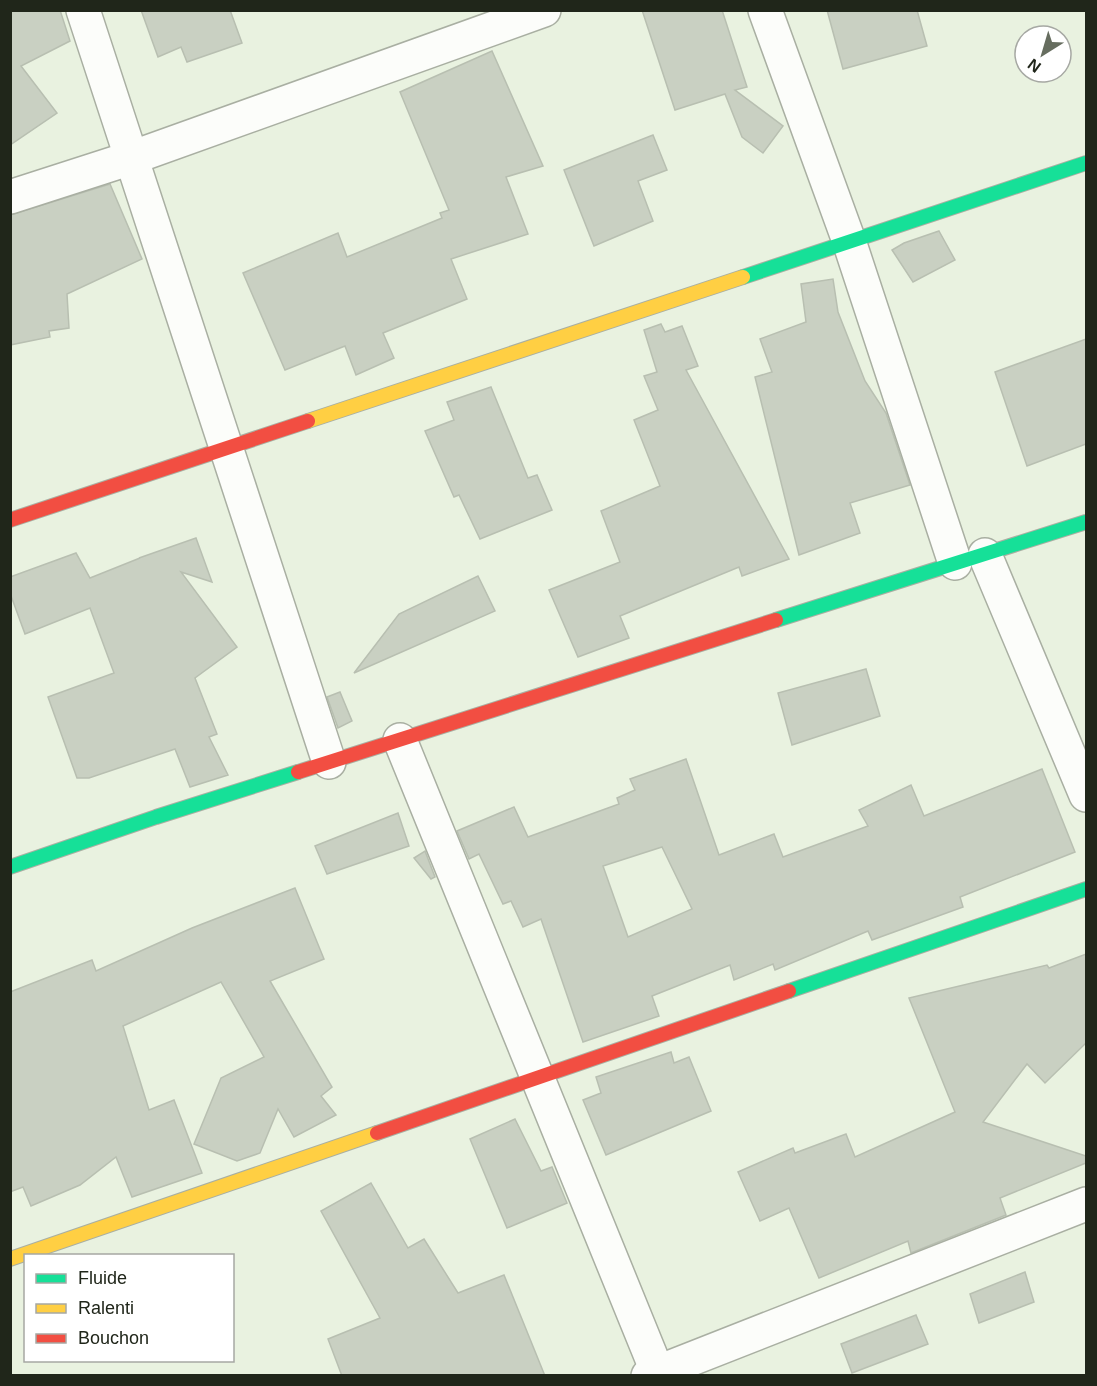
<svg xmlns="http://www.w3.org/2000/svg" width="1097" height="1386" viewBox="0 0 1097 1386" font-family="Arial,sans-serif">
  <style>
    .building { fill: #c9d0c2; stroke: #b8bfb1; stroke-width: 1.5; fill-rule: evenodd }
    .lines { fill: none; stroke-linecap: round; stroke-linejoin: round }
    .street-casing { stroke: #a9afa2; stroke-width: 36 }
    .fast-casing { stroke: #a9afa2; stroke-width: 16 }
    .slow-casing { stroke: #a9afa2; stroke-width: 16 }
    .jam-casing { stroke: #a9afa2; stroke-width: 16 }
    .street { stroke: #fcfdfa; stroke-width: 33 }
    .fast { stroke: #16e098; stroke-width: 14 }
    .slow { stroke: #ffcf43; stroke-width: 14 }
    .jam { stroke: #f24e42; stroke-width: 14 }
  </style>
  <rect width="100%" height="100%" fill="#e9f2e0"/>
  <!-- building -->
  <g class="building">
    <path d="M10 10H60L70 41 21 66 57 113 10 145Z"/>
    <path d="M141 10H230L242 43 187 62 181 47 158 57Z"/>
    <path d="M642 10H722L747 87 735 90 783 126 763 153 742 137 725 94 675 110Z"/>
    <path d="M827 10H917L927 46 843 69Z"/>
    <path d="M492 51 543 166 506 177 528 234 451 259 467 299 383 333 394 358 356 375 345 346 285 370 243 273 338 233 347 257 442 218 440 213 449 210 400 92Z"/>
    <path d="M653 135 667 170 638 181 653 221 594 246 564 170Z"/>
    <path d="M110 184 142 259 67 294 69 328 49 331 50 337 10 345V215Z"/>
    <path d="M939 231 955 260 913 282 892 250 904 243Z"/>
    <path d="M833 279 838 312 865 381 886 413 910 485 850 503 860 533 799 555 755 377 772 372 760 339 806 322 801 284Z"/>
    <path d="M661 324 665 332 682 326 698 366 686 370 789 559 742 576 739 567 620 616 629 638 578 657 549 590 620 562 601 511 660 486 634 420 658 410 644 376 657 372 644 330Z"/>
    <path d="M1086 339V444L1027 466 995 372Z"/>
    <path d="M491 387 528 478 537 475 552 510 480 539 459 495 454 497 425 431 454 420 447 402Z"/>
    <path d="M196 538 212 582 181 572 237 647 195 678 217 734 209 737 228 775 190 787 175 749 89 778H77L48 697 114 673 90 608 25 634 10 593V577L76 553 90 578 140 558H139Z"/>
    <path d="M478 576 495 611 354 673 399 614Z"/>
    <path d="M866 669 880 716 792 745 778 693Z"/>
    <path d="M340 692 352 721 338 728 327 697Z"/>
    <path d="M686 759 719 855 774 834 783 857 868 826 859 810 911 785 924 816 1042 769 1075 852 960 897 963 907 872 940 868 931 775 970 773 964 734 980 730 965 652 996 659 1016 583 1042 541 919 523 927 511 901 503 904 479 854 469 859 457 831 514 807 528 837 619 804 617 798 635 790 630 779ZM662 847 692 909 628 937 603 866Z"/>
    <path d="M398 813 409 846 327 874 315 846Z"/>
    <path d="M425 851 435 877 431 879 414 858Z"/>
    <path d="M295 888 324 959 270 981 332 1087 321 1096 336 1115 294 1137 278 1109 260 1153 237 1161 194 1144 221 1078 264 1057 221 982 123 1026 149 1110 174 1100 202 1173 132 1197 116 1157 80 1185 31 1206 23 1187 10 1192V992L92 960 96 971 192 928Z"/>
    <path d="M1086 954V1043L1045 1083 1027 1064 983 1122 1086 1156V1163L1000 1198 1006 1215 911 1253 908 1241 819 1278 789 1208 760 1221 738 1172 793 1148 795 1153 846 1134 855 1157 955 1112 909 998 1047 965 1049 968Z"/>
    <path d="M671 1052 674 1063 689 1057 711 1111 606 1155 583 1100 601 1093 596 1077Z"/>
    <path d="M515 1119 541 1171 552 1167 567 1203 507 1228 470 1139Z"/>
    <path d="M371 1183 408 1248 424 1239 458 1293 504 1275 545 1376H342L328 1339 380 1318 321 1211Z"/>
    <path d="M1025 1272 1034 1302 979 1323 970 1294Z"/>
    <path d="M916 1315 928 1344 852 1373 841 1344Z"/>
  </g>
  <g class="lines">
    <!-- street casing -->
    <g class="street-casing">
      <g id="street">
        <path d="M83 10 329 762"/>
        <path d="M765 10 849 241 955 563"/>
        <path d="M10 197 131 158 544 10"/>
        <path d="M985 555 1086 795"/>
        <path d="M400 740 659 1376"/>
        <path d="M648 1376 1086 1204"/>
      </g>
    </g>
    <!-- fast casing -->
    <g class="fast-casing">
      <g id="fast">
        <path d="M743 277 1086 163"/>
        <path d="M776 620 1086 522"/>
        <path d="M10 867 156 817 298 772"/>
        <path d="M789 991 1086 889"/>
      </g>
    </g>
    <!-- slow casing -->
    <g class="slow-casing">
      <g id="slow">
        <path d="M308 421 743 277"/>
        <path d="M10 1259 377 1133"/>
      </g>
    </g>
    <!-- jam casing -->
    <g class="jam-casing">
      <g id="jam">
        <path d="M10 520 308 421"/>
        <path d="M298 772 776 620"/>
        <path d="M377 1133 789 991"/>
      </g>
    </g>
    <!-- street -->
    <use href="#street" class="street"/>
    <!-- fast -->
    <use href="#fast" class="fast"/>
    <!-- slow -->
    <use href="#slow" class="slow"/>
    <!-- jam -->
    <use href="#jam" class="jam"/>
  </g>
  <!-- border -->
  <rect width="1097" height="1386" fill="none" stroke="#20261a" stroke-width="24"/>
  <!-- legend -->
  <rect x="24" y="1254" width="210" height="108" fill="#ffffff" stroke="#a6a8a3" stroke-width="1.5"/>
  <rect x="36" y="1274" width="30" height="9" fill="#16e098" stroke="#a6a8a3" stroke-width="1.5"/>
  <text x="78" y="1284" font-size="18" fill="#20261a">Fluide</text>
  <rect x="36" y="1304" width="30" height="9" fill="#ffcf43" stroke="#a6a8a3" stroke-width="1.5"/>
  <text x="78" y="1314" font-size="18" fill="#20261a">Ralenti</text>
  <rect x="36" y="1334" width="30" height="9" fill="#f24e42" stroke="#a6a8a3" stroke-width="1.5"/>
  <text x="78" y="1344" font-size="18" fill="#20261a">Bouchon</text>
  <!-- north arrow -->
  <g transform="translate(1043 54) rotate(217)"><circle r="28" fill="#ffffff" stroke="#a6a8a3" stroke-width="1.5"/>
  <path d="M0-4.5L10 22L0 15L-10 22Z" fill="#666d5f"/>
  <text y="-9" font-size="16" font-weight="bold" text-anchor="middle" fill="#20261a">N</text>
  </g>
</svg>
